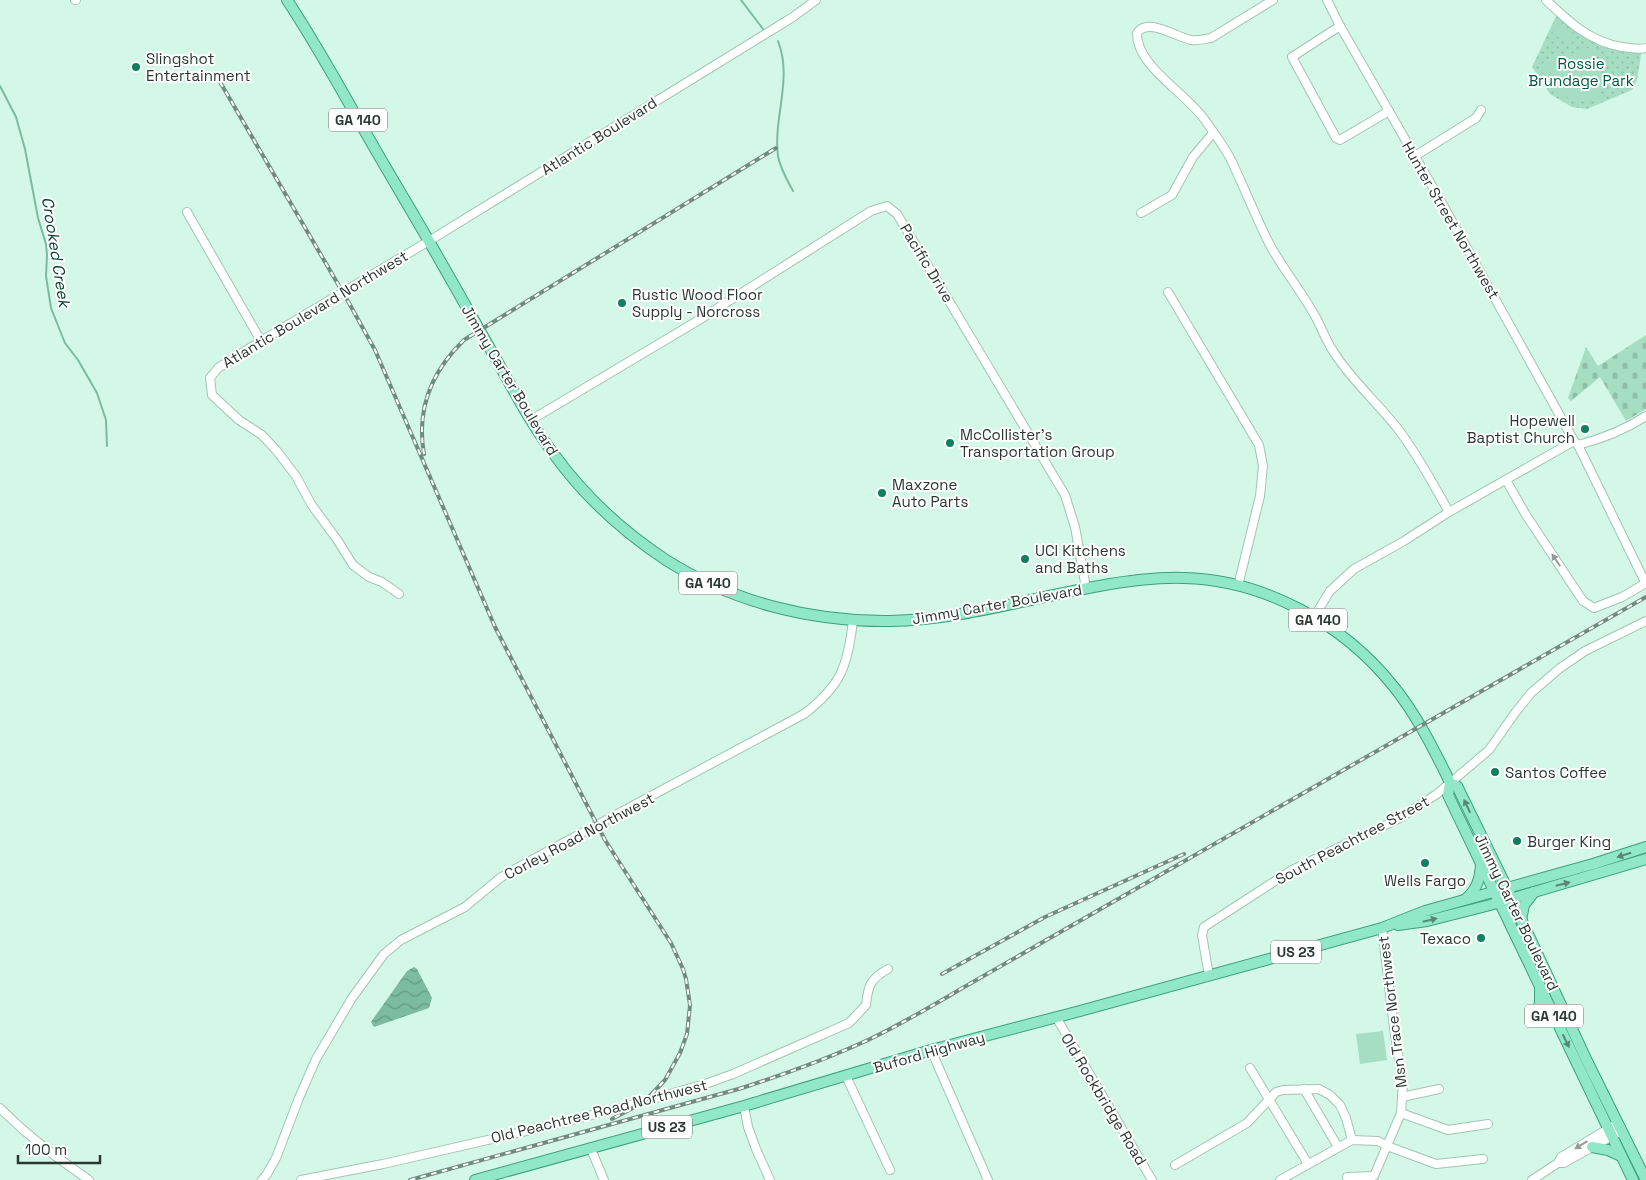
<svg xmlns="http://www.w3.org/2000/svg" width="1646" height="1180" viewBox="0 0 1646 1180" font-family="'Space Grotesk',sans-serif">
  <style>
    .cemetery { fill: url(#cemetery-stones) }
    .park { fill: url(#park-dots) }
    .garden { fill: #a6dec4 }
    .water { fill: url(#water-waves) }
    .lines { fill: none; stroke-linecap: round; stroke-linejoin: round }
    .stream { stroke: #7bbb9f; stroke-width: 2 }
    .minor-casing { stroke: #a2c4b4; stroke-width: 10 }
    .major-casing { stroke: #3da07c; stroke-width: 12 }
    .minor { stroke: #fff; stroke-width: 8 }
    .major { stroke: #91e8c9; stroke-width: 10 }
    .rail-casing { stroke: #728a7f; stroke-width: 4 }
    .rail { stroke: #fff; stroke-width: 2; stroke-dasharray: 5.5; stroke-linecap: butt }
    .oneway { fill: #949c98 }
    .oneway2 { fill: #588775 }
    .poi-dot { fill: #0f805e; stroke: #fff; stroke-width: 2 }
    .labels { text-anchor: middle; dominant-baseline: central; stroke-width: 4; stroke-linejoin: round; paint-order: stroke }
    .shield { fill: #fff; stroke: #6a746f; stroke-width: 1 }
    .shield-label { font-size: 14px; font-weight: bold; fill: #2a3831 }
    .poi-label { font-size: 15px; fill: #2a3831; stroke: #fff; text-anchor: start }
    .park-label { font-size: 15px; fill: #00593f; stroke: #fff }
    .street-label { font-size: 15px; fill: #2a3831; stroke: #fff }
    .water-label { font-size: 16px; font-style: italic; fill: #08402e; stroke: #fff }
  </style>
  <defs>
    <pattern id="cemetery-stones" width="16" height="16" patternUnits="userSpaceOnUse" patternTransform="scale(1.25)"><rect width="16" height="16" fill="#a6dec4"/><path d="M2 7V4a2 2 0 0 1 4 0v3zM10 15v-3a2 2 0 0 1 4 0v3z" fill="#8fbfa9"/></pattern>
    <pattern id="park-dots" width="8" height="8" patternUnits="userSpaceOnUse" patternTransform="scale(1.25)"><rect width="8" height="8" fill="#a6dec4"/><path d="M2 2h.1M6 6h.1" fill="none" stroke="#8fbfa9" stroke-width="1.8" stroke-linecap="round"/></pattern>
    <pattern id="water-waves" width="16" height="10" patternUnits="userSpaceOnUse" patternTransform="scale(1.25)"><rect width="16" height="10" fill="#7bbb9f"/><path d="M0 5q4-4 8 0t8 0" fill="none" stroke="#659982"/></pattern>
  </defs>
  <rect width="100%" height="100%" fill="#d4f8e7"/>
  <!-- cemetery -->
  <path class="cemetery" d="M1646 335V409L1626 421 1600 377 1571 401 1568 398 1586 347 1598 366Z"/>
  <!-- park -->
  <path class="park" d="M1558 12 1595 39 1642 49 1637 80 1632 90 1587 109 1572 107 1550 94 1532 67Z"/>
  <!-- garden -->
  <g class="garden">
    <path d="M1560 22 1577 36 1569 46 1552 32Z"/>
    <path d="M1591 47 1594 49 1601 99C1574 108 1546 92 1540 64Z"/>
    <path d="M1383 1031 1387 1060 1360 1064 1356 1034Z"/>
  </g>
  <!-- water -->
  <path class="water" d="M414 967 417 969 432 998 429 1008 374 1027 371 1022 407 971Z"/>
  <g class="lines">
    <!-- stream -->
    <g class="stream">
      <path d="M741 0 763 29"/>
      <path d="M778 41C793 79 773 117 778 156 780 168 787 180 793 191"/>
      <path d="M0 86 16 117 25 149 38 218 46 244 47 255 46 276 51 308 65 343 78 360 97 393 106 420 107 446"/>
    </g>
    <!-- minor casing -->
    <g class="minor-casing">
      <g id="minor">
        <path d="M75 0H76"/>
        <path d="M1273 0 1211 38C1204 39 1198 41 1191 40 1176 37 1148 17 1137 33 1136 67 1190 95 1207 123 1216 136 1227 150 1233 164 1246 192 1257 220 1271 247 1284 270 1301 291 1314 314 1321 326 1325 339 1333 351 1351 380 1377 402 1398 429 1418 455 1433 484 1449 512"/>
        <path d="M1327 0 1340 26 1443 205 1574 441"/>
        <path d="M1546 0C1568 21 1590 42 1622 47 1631 48 1638 50 1646 48"/>
        <path d="M1340 26 1292 57 1336 138 1340 140 1389 111"/>
        <path d="M1415 156 1476 118 1481 110"/>
        <path d="M187 212 261 341"/>
        <path d="M1141 213 1172 195 1193 157 1213 133"/>
        <path d="M1168 292 1259 445 1263 466 1260 496 1238 586"/>
        <path d="M531 420 699 320 871 211 887 206 897 214 1065 495 1075 527 1086 588"/>
        <path d="M1578 445 1646 584"/>
        <path d="M1506 480 1526 515 1583 601 1594 608 1622 597 1646 583"/>
        <path d="M399 594 382 582 369 577 353 565 338 541 311 504 296 476 276 450 262 435 239 420 212 395 210 378 218 368 261 341 429 241 793 17 816 0"/>
        <path d="M1314 617 1330 591 1354 569 1404 541 1449 512 1574 441 1578 445C1601 439 1626 429 1646 416"/>
        <path d="M1209 976 1202 935 1204 927 1292 870 1398 819 1437 794 1489 750 1515 713 1531 693 1560 668 1585 651 1646 621"/>
        <path d="M1056 1017 1152 1180"/>
        <path d="M931 1050 988 1180"/>
        <path d="M1250 1068 1308 1164"/>
        <path d="M846 1076 890 1170"/>
        <path d="M1304 1089 1338 1147"/>
        <path d="M1402 1097 1439 1089"/>
        <path d="M744 1106 748 1127 756 1149 770 1180"/>
        <path d="M0 1108C29 1137 56 1157 89 1180"/>
        <path d="M1401 1113 1448 1130 1488 1124"/>
        <path d="M591 1149 604 1180"/>
        <path d="M1558 1163H1564L1621 1131"/>
        <path d="M1175 1165 1247 1123 1276 1092 1283 1090 1319 1089 1330 1095 1340 1105 1346 1118 1352 1140"/>
        <path d="M1347 1177 1374 1176 1401 1113 1403 1082 1395 1036 1382 928"/>
        <path d="M262 1180 267 1174 276 1158 299 1098 316 1059 352 998 384 954 401 940 465 907 500 878 526 863 804 714C841 686 848 666 853 620"/>
        <path d="M301 1180 383 1164 557 1124 646 1101 708 1083 733 1074 849 1023 866 1005C868 986 870 979 888 969"/>
        <path d="M1280 1180 1352 1140 1378 1141 1387 1146 1436 1164 1483 1159"/>
        <path d="M1532 1180 1558 1163 1561 1157 1613 1126"/>
      </g>
    </g>
    <!-- major casing -->
    <g class="major-casing">
      <g id="major">
        <path d="M287 0C319 48 346 99 375 149 397 187 420 225 442 264 460 296 478 327 496 359 514 391 531 424 553 453 584 496 622 531 666 560 732 602 812 622 890 621 959 620 1031 598 1099 586 1127 581 1156 577 1184 578 1265 580 1344 624 1394 687 1415 713 1431 744 1446 774L1450 783 1448 795 1633 1180"/>
        <path d="M1450 783 1457 786 1503 880 1587 1061 1646 1180"/>
        <path d="M1466 899C1477 889 1480 879 1481 865"/>
        <path d="M1521 920 1524 905 1534 892"/>
        <path d="M1398 925 1427 921 1490 905 1646 859"/>
        <path d="M1540 990V1003L1537 1011 1546 1014 1555 1022"/>
        <path d="M1592 1147 1608 1150 1621 1156"/>
        <path d="M475 1180 744 1106 931 1050 1080 1011 1382 928 1425 911 1593 864 1646 847"/>
      </g>
    </g>
    <!-- minor -->
    <use href="#minor" class="minor"/>
    <!-- major -->
    <use href="#major" class="major"/>
    <!-- rail casing -->
    <g class="rail-casing">
      <g id="rail">
        <path d="M220 82 349 303 375 350 495 627 605 840 671 943 683 969 686 979 690 1005 687 1034 680 1053 665 1080 647 1099 631 1109 612 1119"/>
        <path d="M424 454C416 409 432 371 464 340L776 148"/>
        <path d="M942 974 1045 917 1184 854"/>
        <path d="M410 1180 742 1088C785 1074 827 1059 868 1040 904 1023 938 1002 973 982L1646 597"/>
      </g>
    </g>
    <!-- rail -->
    <use href="#rail" class="rail"/>
  </g>
  <!-- one-way arrows -->
  <defs><path id="oneway-solid" d="M-6-.8H1V-3.2L6.5 0L1 3.2V.8H-6Z" transform="scale(1.25)"/></defs>
  <g class="oneway">
    <use href="#oneway-solid" transform="translate(1556 560) rotate(-124)"/>
    <use href="#oneway-solid" transform="translate(1581 1145) rotate(149)"/>
  </g>
  <g class="oneway2">
    <use href="#oneway-solid" transform="translate(1467 806) rotate(-115)"/>
    <use href="#oneway-solid" transform="translate(1624 855) rotate(163)"/>
    <use href="#oneway-solid" transform="translate(1563 884) rotate(-14)"/>
    <use href="#oneway-solid" transform="translate(1430 920) rotate(-13)"/>
    <use href="#oneway-solid" transform="translate(1566 1041) rotate(64)"/>
  </g>
  <!-- markers -->
  <g class="poi-dot">
    <circle cx="136" cy="67" r="5"/>
    <circle cx="622" cy="303" r="5"/>
    <circle cx="1585" cy="429" r="5"/>
    <circle cx="950" cy="443" r="5"/>
    <circle cx="882" cy="493" r="5"/>
    <circle cx="1025" cy="559" r="5"/>
    <circle cx="1495" cy="772" r="5"/>
    <circle cx="1517" cy="841" r="5"/>
    <circle cx="1425" cy="863" r="5"/>
    <circle cx="1481" cy="938" r="5"/>
  </g>
  <g class="labels">
    <!-- shield labels -->
    <g class="shield">
      <rect x="329" y="108.5" width="58" height="23" rx="4"/>
      <rect x="679" y="571.5" width="58" height="23" rx="4"/>
      <rect x="1289" y="608.5" width="58" height="23" rx="4"/>
      <rect x="1271" y="940.5" width="50" height="23" rx="4"/>
      <rect x="1525" y="1004.5" width="58" height="23" rx="4"/>
      <rect x="642" y="1115.5" width="50" height="23" rx="4"/>
    </g>
    <g class="shield-label">
      <text x="358" y="120">GA 140</text>
      <text x="708" y="583">GA 140</text>
      <text x="1318" y="620">GA 140</text>
      <text x="1296" y="952">US 23</text>
      <text x="1554" y="1016">GA 140</text>
      <text x="667" y="1127">US 23</text>
    </g>
    <!-- poi labels -->
    <g class="poi-label">
      <text x="146" y="58">Slingshot<tspan x="146" dy="17">Entertainment</tspan></text>
      <text x="632" y="294">Rustic Wood Floor<tspan x="632" dy="17">Supply - Norcross</tspan></text>
      <text x="1575" y="420" text-anchor="end">Hopewell<tspan x="1575" dy="17">Baptist Church</tspan></text>
      <text x="960" y="434">McCollister's<tspan x="960" dy="17">Transportation Group</tspan></text>
      <text x="892" y="484">Maxzone<tspan x="892" dy="17">Auto Parts</tspan></text>
      <text x="1035" y="550">UCI Kitchens<tspan x="1035" dy="17">and Baths</tspan></text>
      <text x="1505" y="772">Santos Coffee</text>
      <text x="1527" y="841">Burger King</text>
      <text x="1425" y="880" text-anchor="middle">Wells Fargo</text>
      <text x="1471" y="938" text-anchor="end">Texaco</text>
    </g>
    <!-- park labels -->
    <g class="park-label">
      <text x="1581" y="63">Rossie<tspan x="1581" dy="17">Brundage Park</tspan></text>
    </g>
    <!-- street labels -->
    <g class="street-label">
      <text transform="translate(599 136) rotate(-32)">Atlantic Boulevard</text>
      <text transform="translate(1451 220) rotate(60)">Hunter Street Northwest</text>
      <text transform="translate(927 263) rotate(59)">Pacific Drive</text>
      <text transform="translate(315 309) rotate(-31)">Atlantic Boulevard Northwest</text>
      <text transform="translate(510 380) rotate(59)">Jimmy Carter Boulevard</text>
      <text transform="translate(997 604) rotate(-10)">Jimmy Carter Boulevard</text>
      <text transform="translate(579 836) rotate(-28)">Corley Road Northwest</text>
      <text transform="translate(1352 840) rotate(-28)">South Peachtree Street</text>
      <text transform="translate(1517 912) rotate(64)">Jimmy Carter Boulevard</text>
      <text transform="translate(1392 1012) rotate(-97)">Msn Trace Northwest</text>
      <text transform="translate(929 1052) rotate(-16)">Buford Highway</text>
      <text transform="translate(1104 1099) rotate(59)">Old Rockbridge Road</text>
      <text transform="translate(599 1111) rotate(-14)">Old Peachtree Road Northwest</text>
    </g>
    <!-- water labels -->
    <g class="water-label">
      <text transform="translate(56 252) rotate(81)">Crooked Creek</text>
    </g>
  </g>
  <!-- scale -->
  <path d="M18 1155v8h82v-8" fill="none" stroke="#2a3831" stroke-width="2.5"/>
  <text x="25" y="1155" font-size="15" fill="#2a3831" stroke="#ffffff" stroke-width="4" paint-order="stroke">100 m</text>
</svg>
